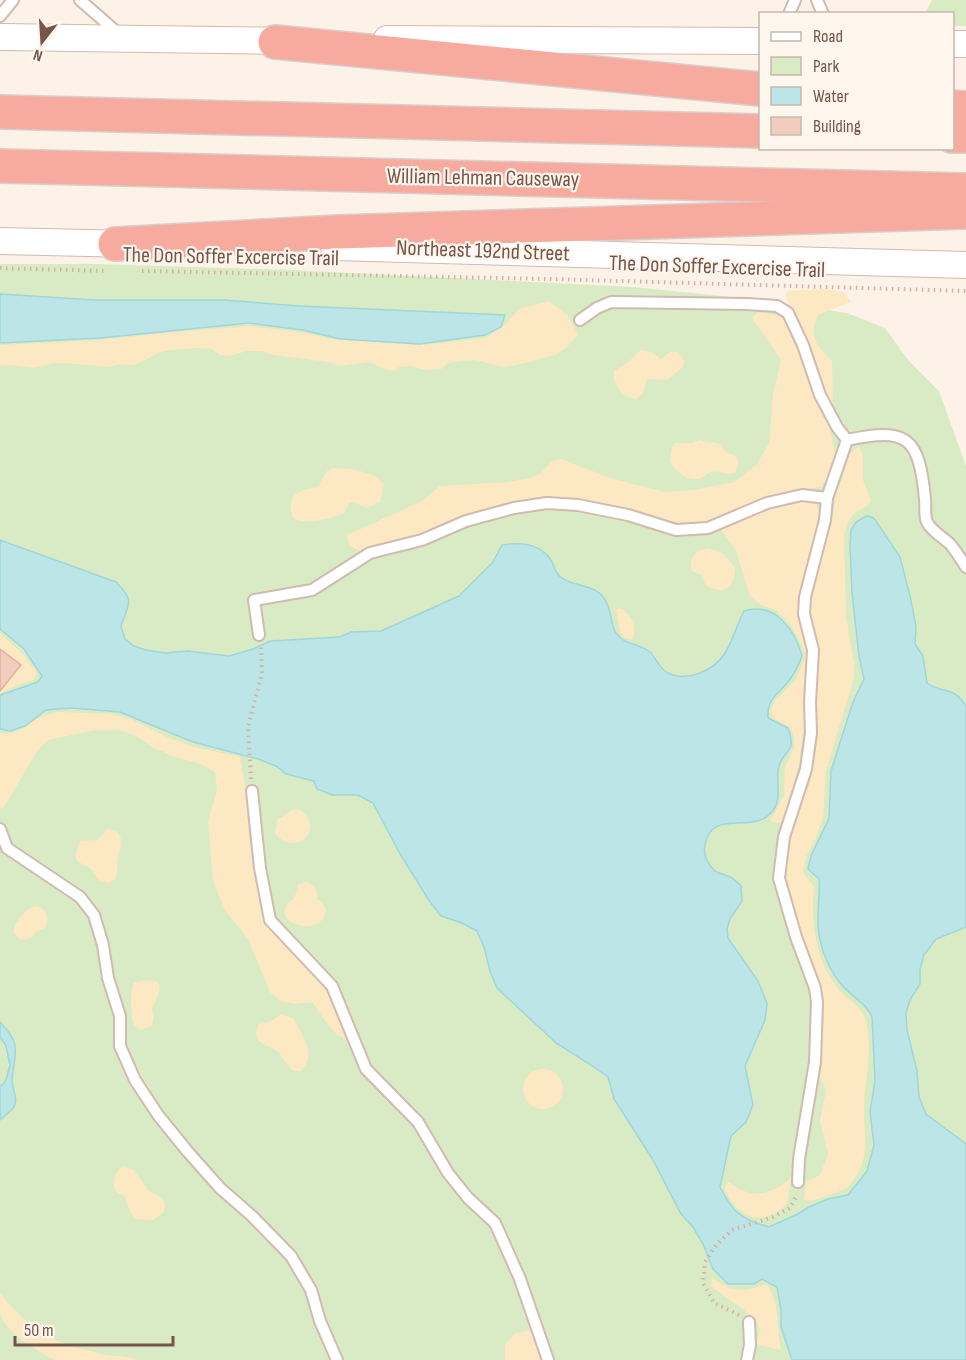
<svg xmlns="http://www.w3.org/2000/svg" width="966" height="1360" viewBox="0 0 966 1360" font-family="'Sofia Sans Condensed',sans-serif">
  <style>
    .green { fill: #d9ebc5 }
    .sand { fill: #fce8c2 }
    .water { fill: #bbe5e6; stroke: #a1d6d8; stroke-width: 1.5 }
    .building { fill: #f2cdbe; stroke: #e5b19f; stroke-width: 1.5 }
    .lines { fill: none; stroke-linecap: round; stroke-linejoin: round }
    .service-casing { stroke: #d1baaf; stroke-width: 14 }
    .tertiary-casing { stroke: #d1baaf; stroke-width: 28 }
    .motorway-casing { stroke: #d9cfcd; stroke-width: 36 }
    .path { stroke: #d7b0a1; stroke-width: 4; stroke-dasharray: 1.5 4.5; stroke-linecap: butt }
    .service { stroke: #fff; stroke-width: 10 }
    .tertiary { stroke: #fff; stroke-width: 26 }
    .motorway { stroke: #f7aa9e; stroke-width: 33 }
    .labels { text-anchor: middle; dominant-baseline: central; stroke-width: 4.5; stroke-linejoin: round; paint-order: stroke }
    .street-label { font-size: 22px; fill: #77554b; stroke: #fff6ed }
  </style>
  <rect width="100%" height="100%" fill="#fcf2e7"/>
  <!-- green -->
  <g class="green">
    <path d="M932 0H966V26H953L952 14 925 13Z"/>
    <path d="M0 264H96L292 270 634 287 760 300 847 313 885 328 909 361 939 391 966 466V1360H0Z"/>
  </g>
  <!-- sand -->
  <g class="sand">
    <path d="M821 289 844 292 851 302 818 315C808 338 817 345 832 361L833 409 785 295 788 291Z"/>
    <path d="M549 301 567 315 578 334 567 347 557 354 526 363 504 367 475 360 460 361 448 363 441 369 426 370 410 366 399 367 394 371 386 370 369 362 338 366 329 362 273 355 262 351H246L230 356 220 355 211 349 199 348 170 350 158 353 136 365 120 364 109 367 64 363H54L35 368 10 365 0 366V345L98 340 165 333 249 326 301 332 329 339 420 345 485 338 505 325 519 309Z"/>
    <path d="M758 312 781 316 791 330 805 358 819 404 829 427 836 455 831 474 821 486 767 500 697 525 667 521 591 503 554 498 516 501 491 509 448 523 407 542 366 553 349 546 347 535 422 501 440 486 508 482 529 478 540 474 551 462 561 459 610 478 665 492 693 490 735 482 757 464 769 443 773 394 781 360 752 318Z"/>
    <path d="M641 350 651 352 661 359 670 352H678L684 360 683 367 667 380 647 379 643 394 636 399C623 397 612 386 614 371L628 362Z"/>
    <path d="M699 440 721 444 726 452C739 456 741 461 735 473 727 475 718 470 711 472 707 473 705 476 702 478 689 483 675 472 670 461L672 447 676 443H693Z"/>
    <path d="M859 446 863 455V480L871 500C867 510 859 508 852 516 847 521 846 529 844 536L846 616 854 663V678L826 771 823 819 816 838 806 857 803 872 814 887C810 923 816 962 840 991 848 1000 861 1006 865 1018 875 1049 863 1082 864 1114 864 1131 868 1147 862 1164 859 1172 853 1182 847 1187 844 1190 817 1200 813 1200 810 1201 807 1200 804 1200L806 1182 820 1175 828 1154 820 1121 826 1090 820 1077 824 1012 823 994 812 968 792 906 784 871 787 843 810 782 816 752 818 650 809 621 810 598 833 515 836 496 850 454Z"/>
    <path d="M332 468C347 468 376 471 384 485L380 502 367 508 354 502 349 503 345 512C337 518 303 525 295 519 291 516 292 515 291 511 288 493 303 489 318 487L327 471Z"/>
    <path d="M812 500 819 510 816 532 800 591 799 620 809 652 804 725 799 764 784 820 778 823 770 821 784 796 785 767 794 748V736L790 727 775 719 770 712 775 701 795 681 805 658 804 649 790 624 776 610 761 605 750 596 735 548 722 532 723 528C752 515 780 502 812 500Z"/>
    <path d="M708 548 722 553 735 567C735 581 730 594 714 589 711 588 707 587 705 584 704 582 704 578 702 575L692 571C688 558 696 550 708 548Z"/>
    <path d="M620 608C631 614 638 627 632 639L624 638 620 632 616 609Z"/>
    <path d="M0 633 23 654 37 673 33 681 17 685 0 694Z"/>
    <path d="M58 712 113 714 131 719 169 738 194 747 240 757 246 791 249 838 257 869 265 919 273 933 327 991 341 1015 348 1039C333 1037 321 1014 312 1002L296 1004 281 1001 270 992 248 939 225 910 213 881 208 821 217 791 215 772 198 763 175 757 154 748 134 735 119 730H95L48 740 36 753 4 807 0 809V733C23 735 26 723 44 716 48 714 53 713 58 712Z"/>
    <path d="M297 809C327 823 300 860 275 834L277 820 292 810Z"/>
    <path d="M111 829C126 833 120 848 118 858 115 869 122 876 109 883L99 881 91 869 77 861 75 856 80 841 97 840 106 830Z"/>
    <path d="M306 882 314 885 317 892V899L322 902 326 909C325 936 280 927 285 909 286 903 291 902 294 898 297 894 296 889 298 885Z"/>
    <path d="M37 906C48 911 50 918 45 928L36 932 31 938 21 940 14 933C13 922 27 907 37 906Z"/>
    <path d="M147 980 158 982C163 992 155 999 152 1009L154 1015 152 1026 142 1030 134 1025C131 1014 129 993 134 983Z"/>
    <path d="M281 1014 294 1019C302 1037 318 1053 301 1071H294C287 1066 284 1058 278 1052 267 1043 249 1044 259 1024L270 1022Z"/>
    <circle cx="543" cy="1089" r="20"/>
    <path d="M122 1167 133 1169 148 1190 162 1198 165 1205 164 1212 153 1220 137 1219 131 1214 124 1196 115 1191C113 1183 114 1171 122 1167Z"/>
    <path d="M791 1178 787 1204C760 1228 737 1218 724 1187L729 1182C750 1200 772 1195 791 1178Z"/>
    <path d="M712 1277C731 1293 743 1293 766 1284 780 1298 777 1331 781 1350L756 1344 760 1331 756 1319 711 1286Z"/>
    <path d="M0 1293C32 1333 53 1343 102 1354 114 1357 126 1355 138 1360H55C39 1352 4 1332 0 1313 0 1307 0 1299 0 1293Z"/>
    <path d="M530 1330 543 1360H505V1345L514 1334Z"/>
  </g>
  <!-- water -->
  <g class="water">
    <path d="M0 294 95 300H224L299 306 505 315 501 327 485 335 420 344 340 339 303 330 249 323 100 338 0 343Z"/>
    <path d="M866 516 872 517 876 521 900 557 910 596 916 626 915 644 923 656 927 683C944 695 952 684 966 706V927L936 939 924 955 920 969V984L910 1000 906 1013 907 1030 917 1071 919 1097 926 1114 966 1144V1360H792L781 1327V1309L777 1287 762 1279 754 1284H728L713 1269 703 1244 693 1227 681 1214 653 1160 614 1099 608 1077 591 1065 556 1043 497 988 490 971 484 947 477 931 462 923 441 916 428 899 400 854 373 803 358 795H332L317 789 314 781 286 774 276 766 258 759 193 742 120 712 71 708 46 710 25 726 10 731 0 729V695L38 682 42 676 24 649 0 629V540L116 582C135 601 129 603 121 626L125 639 134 646 146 650 165 653 188 651 229 656 253 649 270 641 340 637 351 632 381 631 459 596 493 562 502 545C521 542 540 543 551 560 554 564 554 570 557 573 568 588 593 582 604 598 612 609 610 623 616 633 625 646 641 643 651 653 656 659 659 667 665 671 684 684 714 671 725 653 733 640 737 624 744 611 775 601 795 630 802 656 799 664 796 671 791 678 780 694 767 696 768 718L788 728C797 753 785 748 779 766 775 781 784 801 770 814 749 834 712 808 705 845 703 854 707 863 714 870 718 874 725 874 730 877 734 879 738 883 741 886L742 901 730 919 727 929 728 938 758 981 767 1003 765 1020 745 1066 753 1105 746 1122 731 1136 720 1187C733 1212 740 1219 769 1227L798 1214 809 1207 828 1199 848 1195 867 1171 874 1145 870 1112 875 1080 872 1017C866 1002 850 996 840 983 826 965 817 940 818 917 818 904 820 892 819 879L808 869 811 856 829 818 831 771 853 702 864 679 859 656 852 593 850 545 851 530 856 522Z"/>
    <path d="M0 1022C22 1045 15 1051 12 1079 11 1088 19 1097 14 1107 11 1111 4 1116 0 1120V1087L6 1080 10 1065 6 1046 0 1037Z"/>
  </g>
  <!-- building -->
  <path class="building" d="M0 649 21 665 0 691Z"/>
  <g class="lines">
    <!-- service casing -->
    <g class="service-casing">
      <g id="service">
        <path d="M80 0 119 34"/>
        <path d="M817 0 823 14"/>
        <path d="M789 14 795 0"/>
        <path d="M0 16 13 0"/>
        <path d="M580 320 597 308 611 302 747 304 777 306 788 313 803 345 820 395 837 427 847 440"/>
        <path d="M259 635 254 600 312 590 370 553 422 540 466 521 514 508 547 503 578 505 628 515 676 530 708 528 767 503 802 495 827 498"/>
        <path d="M252 791 260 868 270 920 332 986 366 1069 418 1122 448 1173 468 1198 495 1223 520 1279 548 1360"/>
        <path d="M0 829 7 848 80 897 94 915 103 945 108 978 120 1016V1046L135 1080 158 1115 188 1152 220 1188 252 1216 291 1256 311 1290 320 1321 337 1360"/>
        <path d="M798 1182 799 1159 815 1062 817 1002 815 988 796 937 779 878 784 837 806 769 811 733 810 702 813 650 804 614 805 597 825 520 827 498 847 440C908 427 919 437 925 499 926 506 924 516 927 522 932 532 943 537 950 544 956 551 961 559 966 567"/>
        <path d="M747 1360 750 1345 749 1322"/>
      </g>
    </g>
    <!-- tertiary casing -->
    <g class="tertiary-casing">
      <g id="tertiary">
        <path d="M0 37 294 41"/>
        <path d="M387 39 760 41"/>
        <path d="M952 44H966"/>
        <path d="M0 241 132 244"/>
        <path d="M334 247 966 265"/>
      </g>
    </g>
    <!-- motorway casing -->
    <g class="motorway-casing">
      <g id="motorway">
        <path d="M275 42 760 89"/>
        <path d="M952 107 966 108"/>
        <path d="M0 112 760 131"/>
        <path d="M952 136H966"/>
        <path d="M0 166 966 190"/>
        <path d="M115 244 338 232 966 212"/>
      </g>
    </g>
    <!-- path -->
    <g class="path">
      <path d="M0 268 107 271"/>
      <path d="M142 271 550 279 966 291"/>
      <path d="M251 779 248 726 262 674 261 647"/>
      <path d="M739 1315 714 1303 703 1283 705 1262 716 1245 732 1230 771 1218 790 1208 797 1195"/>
    </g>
    <!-- service -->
    <use href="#service" class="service"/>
    <!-- tertiary -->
    <use href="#tertiary" class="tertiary"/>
    <!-- motorway -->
    <use href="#motorway" class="motorway"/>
  </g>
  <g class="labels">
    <!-- street labels -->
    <g class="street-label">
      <text transform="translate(483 178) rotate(1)">William Lehman Causeway</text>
      <text transform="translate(483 251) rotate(2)">Northeast 192nd Street</text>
      <text transform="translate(231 257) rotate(1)">The Don Soffer Excercise Trail</text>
      <text transform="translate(717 267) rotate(2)">The Don Soffer Excercise Trail</text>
    </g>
  </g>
  <!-- legend -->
  <rect x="759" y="12" width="195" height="138" fill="#fff6ed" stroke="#c9b6ac" stroke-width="1.5"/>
  <rect x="771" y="32" width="30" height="9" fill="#ffffff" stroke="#c9b6ac" stroke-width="1.5"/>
  <text x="813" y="42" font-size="18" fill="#77554b">Road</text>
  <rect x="771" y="57" width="30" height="18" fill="#d9ebc5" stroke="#c9b6ac" stroke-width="1.5"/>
  <text x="813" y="72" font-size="18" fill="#77554b">Park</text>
  <rect x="771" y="87" width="30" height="18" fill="#bbe5e6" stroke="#c9b6ac" stroke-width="1.5"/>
  <text x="813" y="102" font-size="18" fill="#77554b">Water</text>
  <rect x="771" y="117" width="30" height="18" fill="#f2cdbe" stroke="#c9b6ac" stroke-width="1.5"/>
  <text x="813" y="132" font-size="18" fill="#77554b">Building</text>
  <!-- north arrow -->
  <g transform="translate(42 42) rotate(197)" stroke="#fff6ed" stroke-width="4.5" paint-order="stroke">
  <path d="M0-4.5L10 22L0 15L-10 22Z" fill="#77554b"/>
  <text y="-9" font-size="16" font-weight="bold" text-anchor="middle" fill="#77554b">N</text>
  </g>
  <!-- scale -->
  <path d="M15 1336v9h158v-9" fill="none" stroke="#77554b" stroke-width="3"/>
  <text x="24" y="1336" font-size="18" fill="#77554b" stroke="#fff6ed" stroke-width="4.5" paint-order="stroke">50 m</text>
</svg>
